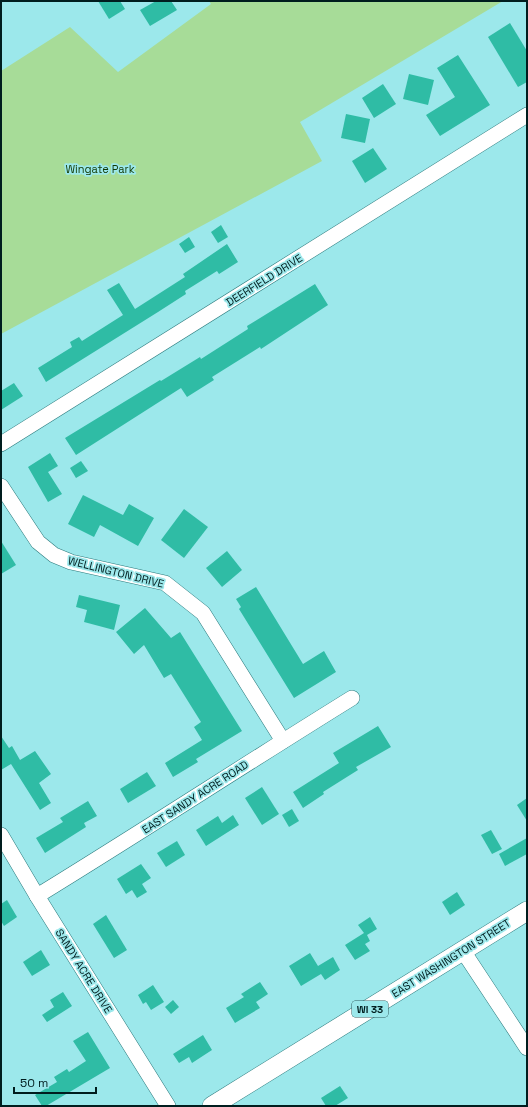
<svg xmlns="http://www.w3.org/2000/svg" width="528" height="1107" viewBox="0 0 528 1107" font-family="'Space Grotesk',sans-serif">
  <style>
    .green { fill: #a7dc98 }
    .building { fill: #2fbca5 }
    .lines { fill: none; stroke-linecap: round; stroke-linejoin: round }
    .minor-casing { stroke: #2b7a7d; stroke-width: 16 }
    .major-casing { stroke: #2b7a7d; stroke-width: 20 }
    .minor { stroke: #fff; stroke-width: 15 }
    .major { stroke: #fff; stroke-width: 19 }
    .labels { text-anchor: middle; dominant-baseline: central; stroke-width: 3.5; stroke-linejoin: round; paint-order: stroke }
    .shield { fill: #9ce8eb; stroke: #2f5a5c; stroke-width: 1 }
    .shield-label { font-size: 10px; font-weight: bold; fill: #001d1e }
    .park-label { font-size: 11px; fill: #123903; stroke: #9ce8eb }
    .street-label { font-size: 11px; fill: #001d1e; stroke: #9ce8eb }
  </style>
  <rect width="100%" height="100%" fill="#9ce8eb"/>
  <!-- green -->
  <path class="green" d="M209 1H503L300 122 322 161 1 334V71L70 27 118 72 211 4Z"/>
  <!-- building -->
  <g class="building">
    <path d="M98 1H120L125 9 109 19Z"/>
    <path d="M156 1H171L177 10 150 26 140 10Z"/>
    <path d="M510 23 527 51V82L518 87 488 37Z"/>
    <path d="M458 55 490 105 440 136 426 115 455 97 437 68Z"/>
    <path d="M409 74 434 80 428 105 403 99Z"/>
    <path d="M383 84 396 104 374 118 362 98Z"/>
    <path d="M346 114 370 119 365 143 341 138Z"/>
    <path d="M373 148 387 169 365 183 352 161Z"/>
    <path d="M221 225 228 237 218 243 211 232Z"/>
    <path d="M189 237 195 247 185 253 179 244Z"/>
    <path d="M227 244 238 262 219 274 217 271 185 291 186 294 158 312 46 382 38 368 72 347 70 342 79 337 82 341 123 315 107 290 119 283 135 309 185 277 183 274Z"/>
    <path d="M315 284 328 305 261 349 260 347 212 377 214 380 187 397 181 388 76 455 65 438 160 380 161 381 200 357 201 359 248 329 247 326Z"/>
    <path d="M14 383 23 396 1 410V391Z"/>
    <path d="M50 453 58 466 48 472 62 494 48 502 28 467Z"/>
    <path d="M81 461 88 471 76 478 70 468Z"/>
    <path d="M83 495 123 515 129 504 154 518 138 546 100 525 94 537 68 524Z"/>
    <path d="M184 509 208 527 184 558 161 540Z"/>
    <path d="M1 541 16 565 1 574Z"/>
    <path d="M227 551 242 570 222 587 206 568Z"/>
    <path d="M256 587 303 664 324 651 336 672 294 698 239 609 241 607 236 599Z"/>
    <path d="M79 595 120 605 114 630 84 622 87 610 76 607Z"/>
    <path d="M145 608 171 638 180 632 242 731 196 759 198 762 173 777 165 763 202 740 194 727 201 722 171 674 164 678 144 645 134 654 116 632Z"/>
    <path d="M378 726 391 747 356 767 358 770 323 792 324 794 303 808 293 792 339 763 333 753Z"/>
    <path d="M1 736 9 748 12 746 20 760 35 751 51 774 39 783 51 803 40 810 11 764 1 770Z"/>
    <path d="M147 772 156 786 128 803 120 789Z"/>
    <path d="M262 787 279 814 262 825 245 798Z"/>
    <path d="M527 798V821L517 805Z"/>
    <path d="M88 801 97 816 84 823 86 827 45 853 36 838 63 822 60 818Z"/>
    <path d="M292 809 299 821 289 827 282 815Z"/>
    <path d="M233 815 239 825 206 846 196 830 218 816 222 823Z"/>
    <path d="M491 830 502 849 492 854 481 835Z"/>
    <path d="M527 838V854L505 866 499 854Z"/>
    <path d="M177 841 185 855 166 867 157 853Z"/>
    <path d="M141 864 151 878 142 884 147 892 137 898 132 890 126 894 117 879Z"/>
    <path d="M457 892 465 905 450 915 442 902Z"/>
    <path d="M7 900 17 917 4 926 1 921V904Z"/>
    <path d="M106 915 127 950 114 958 93 924Z"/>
    <path d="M370 917 377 929 367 935 370 941 365 944 370 951 355 960 345 945 364 933 358 925Z"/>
    <path d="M41 950 50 965 32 976 23 962Z"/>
    <path d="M310 953 318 966 333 957 340 970 325 980 321 974 301 986 289 966Z"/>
    <path d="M260 982 268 994 256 1002 260 1008 235 1023 226 1008 244 997 241 994Z"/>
    <path d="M153 985 164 1002 151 1010 146 1002 143 1004 138 995Z"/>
    <path d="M63 992 72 1006 47 1022 42 1015 54 1007 50 1000Z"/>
    <path d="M173 1000 179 1007 171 1014 165 1007Z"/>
    <path d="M88 1032 110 1068 46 1106H42L35 1095 57 1082 54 1077 67 1069 69 1072 86 1061 73 1041Z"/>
    <path d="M203 1035 212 1050 192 1063 189 1057 179 1063 173 1054Z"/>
    <path d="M340 1086 348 1098 335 1106H326L321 1098Z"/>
  </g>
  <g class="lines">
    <!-- minor casing -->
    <g class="minor-casing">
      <g id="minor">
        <path d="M1 444 527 115"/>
        <path d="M1 486 38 542 54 555 71 562 165 583 203 613 283 741"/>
        <path d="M1 835 37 896 168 1106"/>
        <path d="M37 896C143 831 247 763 352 698"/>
        <path d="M463 951 527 1048"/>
      </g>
    </g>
    <!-- major casing -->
    <g class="major-casing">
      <path id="major" d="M212 1106 527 911"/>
    </g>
    <!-- minor -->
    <use href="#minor" class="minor"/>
    <!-- major -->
    <use href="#major" class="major"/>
  </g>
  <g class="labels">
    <!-- shield labels -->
    <rect class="shield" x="352" y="1001" width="36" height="16" rx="3"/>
    <g class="shield-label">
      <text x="370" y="1009">WI 33</text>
    </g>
    <!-- park labels -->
    <g class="park-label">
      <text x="100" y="169">Wingate Park</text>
    </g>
    <!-- street labels -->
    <g class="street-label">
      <text transform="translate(264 280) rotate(-32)">DEERFIELD DRIVE</text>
      <text transform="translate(116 572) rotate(14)">WELLINGTON DRIVE</text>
      <text transform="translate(195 797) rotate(-33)">EAST SANDY ACRE ROAD</text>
      <text transform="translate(451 958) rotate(-32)">EAST WASHINGTON STREET</text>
      <text transform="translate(84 971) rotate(58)">SANDY ACRE DRIVE</text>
    </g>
  </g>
  <!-- border -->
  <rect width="528" height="1107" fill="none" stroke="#001d1e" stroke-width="4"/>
  <!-- scale -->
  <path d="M14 1087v6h82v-6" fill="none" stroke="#001d1e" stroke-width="2"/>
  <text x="20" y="1087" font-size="12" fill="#001d1e" stroke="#9ce8eb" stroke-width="3" paint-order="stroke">50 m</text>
</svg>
